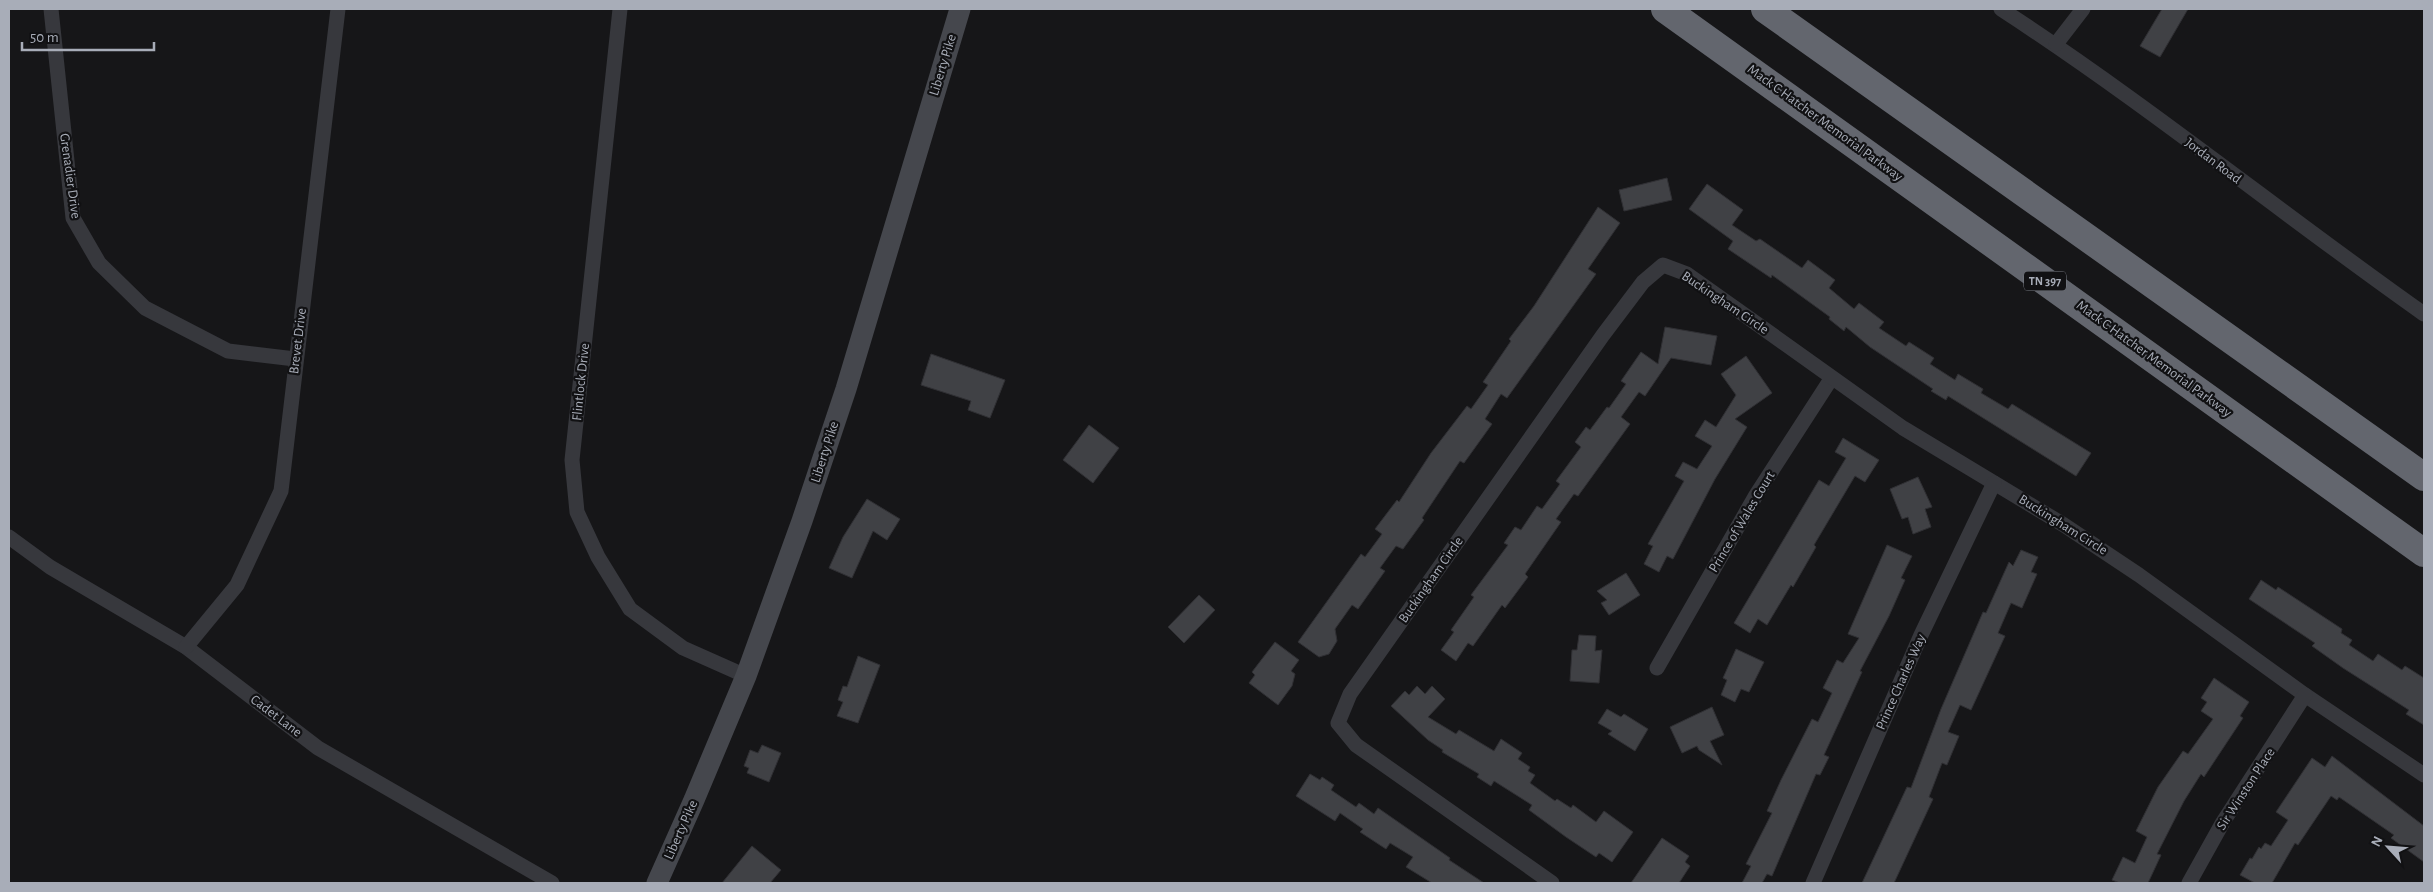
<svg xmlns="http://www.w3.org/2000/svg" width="2433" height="892" viewBox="0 0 2433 892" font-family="'Alegreya Sans',sans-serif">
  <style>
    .building { fill: #404145; stroke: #303034 }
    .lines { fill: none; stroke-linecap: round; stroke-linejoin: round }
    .street { stroke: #37383d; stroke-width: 15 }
    .secondary { stroke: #45474d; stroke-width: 21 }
    .highway { stroke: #63666e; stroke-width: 28 }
    .labels { text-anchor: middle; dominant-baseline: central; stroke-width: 4.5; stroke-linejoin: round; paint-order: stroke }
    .shield { fill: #111113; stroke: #7b7e86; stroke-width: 1 }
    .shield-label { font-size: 12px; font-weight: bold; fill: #a8adb8 }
    .street-label { font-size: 14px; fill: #a8adb8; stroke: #111113 }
  </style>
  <rect width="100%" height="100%" fill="#161618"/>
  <!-- building -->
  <g class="building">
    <path d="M2162 9H2188L2160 57 2140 46Z"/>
    <path d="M1667 178 1672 200 1624 211 1619 190Z"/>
    <path d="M1707 184 1743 210 1732 225 1756 241 1760 239 1802 268 1808 260 1835 280 1829 288 1854 309 1859 303 1884 322 1879 328 1906 346 1909 342 1934 358 1930 364 1955 380 1958 374 1983 389 1981 393 2008 409 2012 404 2091 453 2076 476 1948 396 1946 400 1931 391 1933 389 1870 347 1846 327 1844 331 1829 319 1830 317 1772 275 1771 278 1728 249 1733 241 1689 209Z"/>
    <path d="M1598 207 1620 223 1588 269 1596 274 1507 398 1501 394 1485 419 1492 424 1464 463 1460 461 1422 518 1424 520 1403 549 1396 546 1380 568 1385 571 1358 609 1352 605 1335 629 1337 641 1329 654 1319 657 1298 642 1361 554 1365 557 1382 534 1375 529 1397 500 1399 502 1431 453 1467 406 1471 409 1488 385 1483 382 1511 341 1509 339 1534 306Z"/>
    <path d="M1665 327 1717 336 1711 365 1671 358 1645 396 1639 392 1621 417 1630 424 1578 496 1574 494 1556 519 1561 522 1525 574 1528 577 1505 608 1502 605 1473 646 1468 643 1456 661 1441 650 1454 632 1451 630 1474 597 1471 595 1508 545 1504 543 1515 527 1521 530 1537 506 1542 509 1560 484 1556 481 1581 447 1575 442 1586 427 1590 430 1607 407 1609 408 1626 384 1621 381 1641 352 1658 364Z"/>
    <path d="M931 354 1005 380 990 418 968 410 971 401 921 385Z"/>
    <path d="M1746 356 1772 393 1735 419 1747 427 1715 479 1673 559 1667 556 1659 572 1644 564 1653 546 1648 544 1684 481 1675 476 1683 462 1697 469 1712 446 1695 436 1705 420 1716 427 1736 395 1721 374Z"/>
    <path d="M1089 425 1119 448 1093 483 1063 460Z"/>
    <path d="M1843 438 1879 460 1865 482 1855 476 1814 545 1816 547 1793 587 1791 585 1767 625 1758 619 1750 633 1734 623 1819 480 1829 486 1846 458 1835 452Z"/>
    <path d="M1918 477 1932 507 1925 509 1931 527 1913 534 1908 517 1902 519 1890 489Z"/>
    <path d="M867 499 900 519 887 540 873 531 852 578 829 568 843 537Z"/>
    <path d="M1887 545 1912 556 1901 578 1905 580 1889 616 1860 671 1862 672 1824 755 1829 757 1820 775 1816 774 1772 876 1767 874 1762 883H1742L1751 866 1746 864 1772 813 1767 811 1781 780 1812 719 1818 722 1832 693 1823 688 1837 660 1843 663 1859 638 1848 634Z"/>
    <path d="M2021 550 2038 557 2031 572 2037 574 2022 608 2011 603 1998 633 2005 636 1971 710 1960 705 1948 732 1959 736 1947 765 1942 763 1929 797 1933 799 1894 883H1862L1907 787 1911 788 1941 709 1983 612 1986 613 2009 562 2013 566Z"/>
    <path d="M1626 573 1640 595 1609 615 1601 603 1607 600 1597 591Z"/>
    <path d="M2261 580 2276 590 2278 587 2342 629 2341 633 2352 640 2349 645 2373 661 2378 654 2402 670 2405 666 2424 678V725L2406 714 2409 710 2343 668 2312 646 2315 643 2249 599Z"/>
    <path d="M1199 595 1215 610 1184 643 1168 627Z"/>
    <path d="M1579 635 1596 636 1595 651 1602 650 1599 683 1570 681 1572 650H1577Z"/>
    <path d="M1275 642 1299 660 1291 671 1295 674 1292 686 1278 705 1249 683 1255 675 1252 672Z"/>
    <path d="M1736 649 1764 662 1749 692 1741 689 1735 702 1721 695 1727 680 1723 678Z"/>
    <path d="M858 656 880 665 858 723 837 716 843 702 838 700 843 686 847 687Z"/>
    <path d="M2214 678 2249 702 2240 716 2243 718 2204 777 2201 774 2184 801 2157 854 2161 855 2148 883H2120L2112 880 2123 857 2135 863 2147 837 2136 831 2158 787 2183 751 2188 754 2213 719 2201 711 2207 702 2201 698Z"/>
    <path d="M1417 686 1425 694 1432 686 1445 699 1428 717 1456 734 1459 730 1494 751 1501 739 1522 753 1518 759 1530 767 1528 771 1535 775 1530 783 1555 801 1557 799 1571 808 1573 805 1596 822 1604 811 1633 832 1612 862 1599 853 1596 857 1566 837 1529 810 1532 805 1494 781 1491 786 1477 777 1479 774 1442 752 1443 750 1428 740 1391 706 1405 691 1409 695Z"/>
    <path d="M1712 707 1724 735 1710 741 1722 765 1699 750 1697 746 1682 753 1670 727Z"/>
    <path d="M1607 709 1621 717 1624 714 1648 729 1635 751 1608 734 1612 731 1598 723Z"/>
    <path d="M762 745 781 753 769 782 747 773 749 768 744 766 750 750 758 753Z"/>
    <path d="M2332 756 2424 826V862L2391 838 2394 835 2339 797 2337 800 2331 796 2298 845 2295 843 2272 883H2255L2240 875 2250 858 2252 859 2259 847 2261 849 2265 843 2271 846 2288 820 2276 812 2312 758 2325 767Z"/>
    <path d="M1310 774 1320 780 1322 777 1334 785 1331 790 1356 807 1359 803 1374 814 1378 808 1450 858 1449 860 1484 883H1432L1406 867 1413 857 1390 843 1386 849 1360 832 1363 829 1340 813 1335 821 1296 796Z"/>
    <path d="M1662 838 1689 856 1685 862 1690 866 1679 883H1631Z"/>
    <path d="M752 846 781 870 770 883H722Z"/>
  </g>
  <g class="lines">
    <!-- street -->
    <g class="street">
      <path d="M51 9 73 218 99 263 145 308 228 351 295 359"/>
      <path d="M620 9 572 460 577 512 598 557 630 609 683 648 746 676"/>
      <path d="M2001 9C2147 104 2282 214 2424 314"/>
      <path d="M2056 44 2083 9"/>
      <path d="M9 537 50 567 186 647 318 748 552 883"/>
      <path d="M186 647 237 585 281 491 338 9"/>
      <path d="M1657 668 1756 495 1831 379"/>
      <path d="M1552 883 1356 745 1338 723 1350 694 1603 335 1643 282 1663 265 1687 274 1903 428 2064 525 2139 575 2305 695 2424 775"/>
      <path d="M1813 883 1921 635 1994 483"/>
      <path d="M2189 883 2223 822 2305 695"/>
    </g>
    <!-- secondary -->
    <path class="secondary" d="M657 883 694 800 746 676 802 521 846 389 960 9"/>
    <!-- highway -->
    <g class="highway">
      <path d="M1665 9 2424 553"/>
      <path d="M1765 9 2424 477"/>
    </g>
  </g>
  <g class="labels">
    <!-- shield labels -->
    <rect class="shield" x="2024" y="271.5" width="42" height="19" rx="4"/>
    <g class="shield-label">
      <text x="2045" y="281">TN 397</text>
    </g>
    <!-- street labels -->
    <g class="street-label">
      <text transform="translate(943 65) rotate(-73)">Liberty Pike</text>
      <text transform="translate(1825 123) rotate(36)">Mack C Hatcher Memorial Parkway</text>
      <text transform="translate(2213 161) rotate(37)">Jordan Road</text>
      <text transform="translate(70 176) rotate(82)">Grenadier Drive</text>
      <text transform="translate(1725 303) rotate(34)">Buckingham Circle</text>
      <text transform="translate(298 341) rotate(-83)">Brevet Drive</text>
      <text transform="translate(2154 359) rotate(36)">Mack C Hatcher Memorial Parkway</text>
      <text transform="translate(581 382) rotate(-84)">Flintlock Drive</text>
      <text transform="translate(825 452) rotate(-72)">Liberty Pike</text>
      <text transform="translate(1742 522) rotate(-59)">Prince of Wales Court</text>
      <text transform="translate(2063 525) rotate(32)">Buckingham Circle</text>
      <text transform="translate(1431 580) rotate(-55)">Buckingham Circle</text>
      <text transform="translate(1901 682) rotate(-66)">Prince Charles Way</text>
      <text transform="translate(276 716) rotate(37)">Cadet Lane</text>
      <text transform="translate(2246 789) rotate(-57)">Sir Winston Place</text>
      <text transform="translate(681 830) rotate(-66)">Liberty Pike</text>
    </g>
  </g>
  <!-- border -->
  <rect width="2433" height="892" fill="none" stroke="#a8adb8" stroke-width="20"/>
  <!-- north arrow -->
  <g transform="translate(2388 847) rotate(296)" stroke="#111113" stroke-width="4" paint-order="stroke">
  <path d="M0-4L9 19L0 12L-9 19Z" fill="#a8adb8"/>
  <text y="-8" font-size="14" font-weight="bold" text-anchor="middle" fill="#a8adb8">N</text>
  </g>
  <!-- scale -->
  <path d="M22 42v8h132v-8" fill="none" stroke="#a8adb8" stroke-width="2.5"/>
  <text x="30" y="42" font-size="15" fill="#a8adb8" stroke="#111113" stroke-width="4" paint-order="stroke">50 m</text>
</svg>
